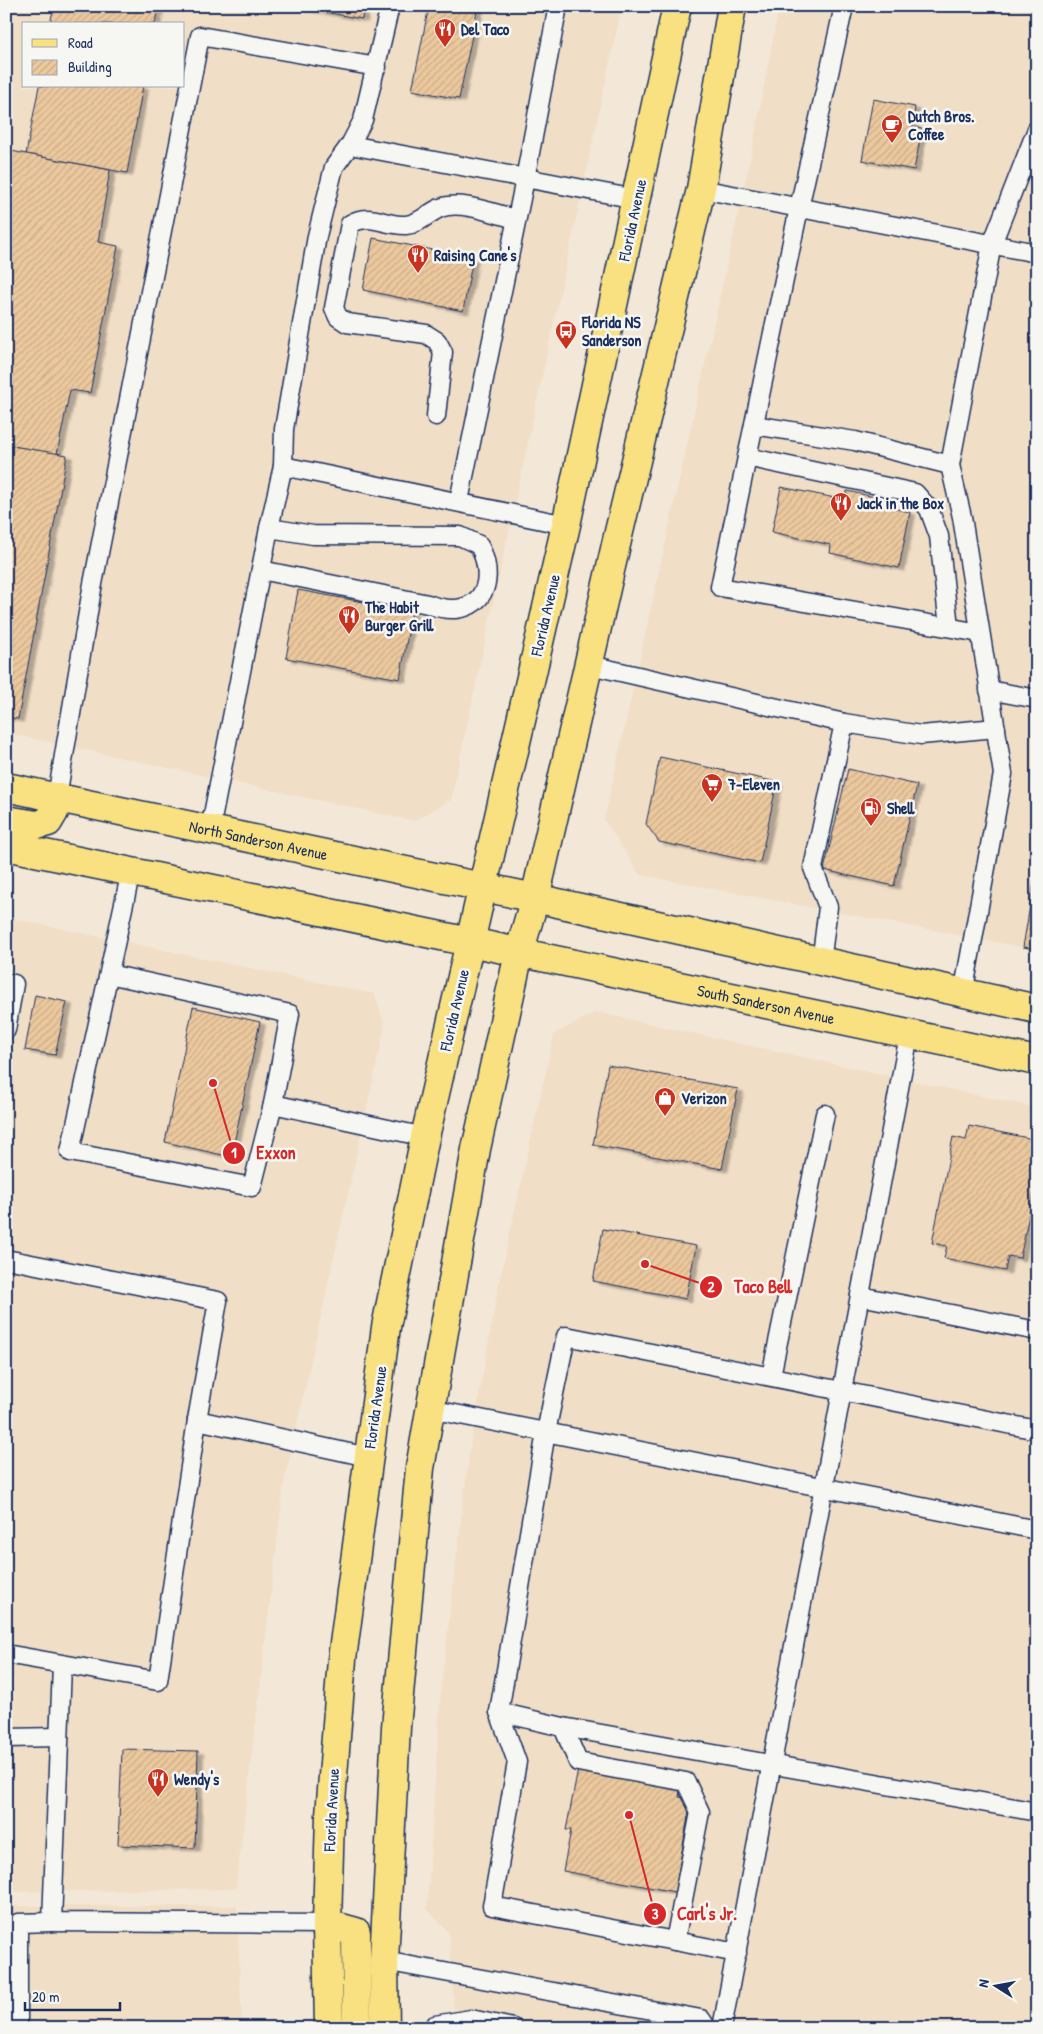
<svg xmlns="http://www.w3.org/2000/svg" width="1043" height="2034" viewBox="0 0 1043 2034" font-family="'Patrick Hand',sans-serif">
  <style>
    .built { fill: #f1dec6; fill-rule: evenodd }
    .building { fill: url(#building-hatch); stroke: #1b2f5e; filter: url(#shadow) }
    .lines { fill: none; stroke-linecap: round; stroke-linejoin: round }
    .service-casing { stroke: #1b2f5e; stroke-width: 21 }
    .primary-casing { stroke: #1b2f5e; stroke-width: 31 }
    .trunk-casing { stroke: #1b2f5e; stroke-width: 31 }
    .service { stroke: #f6f6f2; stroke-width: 18 }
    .primary { stroke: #f9e181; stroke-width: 28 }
    .trunk { stroke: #f9e181; stroke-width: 28 }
    .labels { text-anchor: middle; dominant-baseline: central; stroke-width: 5; stroke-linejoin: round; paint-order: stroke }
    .poi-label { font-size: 16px; font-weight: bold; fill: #1b2f5e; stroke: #f6f6f2; text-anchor: start }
    .street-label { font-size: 16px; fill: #1b2f5e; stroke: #f6f6f2 }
    .leader { fill: none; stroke: #d62828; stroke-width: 2 }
    .callout-dot { fill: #d62828; stroke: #f6f6f2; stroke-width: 2 }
    .mark-label { font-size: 15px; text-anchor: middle; font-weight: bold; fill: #fff }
    .callout-label { font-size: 18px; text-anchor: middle; font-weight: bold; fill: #d62828; stroke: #f6f6f2; stroke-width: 5; stroke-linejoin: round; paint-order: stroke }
  </style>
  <defs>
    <pattern id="building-hatch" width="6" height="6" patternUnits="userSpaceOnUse" patternTransform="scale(1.25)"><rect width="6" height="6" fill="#ecc89d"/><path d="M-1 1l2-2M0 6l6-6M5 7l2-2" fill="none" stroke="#caac8a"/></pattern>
    <filter id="shadow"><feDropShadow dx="5.5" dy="3" stdDeviation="1" flood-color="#0004"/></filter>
  </defs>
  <rect width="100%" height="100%" fill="#f3e8d8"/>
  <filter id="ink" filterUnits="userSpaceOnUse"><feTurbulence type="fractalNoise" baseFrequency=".02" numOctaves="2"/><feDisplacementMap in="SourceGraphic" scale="10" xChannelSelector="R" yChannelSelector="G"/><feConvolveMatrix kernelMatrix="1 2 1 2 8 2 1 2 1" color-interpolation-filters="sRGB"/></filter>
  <g filter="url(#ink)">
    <!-- built -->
    <g class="built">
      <path d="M6 6H622L451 800 414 821 6 733ZM24 24H184V86H24Z"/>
      <path d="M779 6H1037V950L640 875 604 820 751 155Z"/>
      <path d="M6 917 375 994 385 1026 284 1484 236 1889 12 1892 14 1677 6 1675Z"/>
      <path d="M596 1012 1037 1108V2028H455L449 1933 427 1909 441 1686 469 1453 499 1282 554 1034Z"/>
      <path d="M6 1691H10L9 1906H237L242 2028H6Z"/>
    </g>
    <!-- building -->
    <g class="building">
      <path d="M54 6H158L155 24H50Z"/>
      <path d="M293 6H364L362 19Z"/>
      <path d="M429 6H478L459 99 412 90Z"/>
      <path d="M39 86H143L127 173 26 154Z"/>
      <path d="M873 99 915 107 912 127 922 129 914 170 862 160Z"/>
      <path d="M6 150 110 170 98 242 118 246 90 393 70 390 57 454 6 445Z"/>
      <path d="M373 238 473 258 463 311 363 290Z"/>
      <path d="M6 445 67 455 18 719 6 717Z"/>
      <path d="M781 487 845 500 847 491 875 497 874 504 910 512 899 568 830 553 831 545 772 532Z"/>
      <path d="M298 590 412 611 400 679 286 658Z"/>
      <path d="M660 757 777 782 760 863 659 842 646 824Z"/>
      <path d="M848 769 917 785 894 886 824 870Z"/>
      <path d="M1037 864V949L1023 947Z"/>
      <path d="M35 995 67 1002 55 1055 25 1050Z"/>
      <path d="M193 1007 260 1022 231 1157 165 1142Z"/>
      <path d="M608 1065 738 1089 722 1169 593 1145Z"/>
      <path d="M969 1126 1033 1139 1029 1153 1037 1154V1177L1020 1258 1008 1256 1005 1271 944 1258 947 1246 932 1243 953 1137 966 1140Z"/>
      <path d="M603 1229 696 1246 686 1299 593 1281Z"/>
      <path d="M122 1749 198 1751 195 1848 118 1845Z"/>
      <path d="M579 1765 681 1785 679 1797 691 1799 675 1892 563 1871 571 1830H566Z"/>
    </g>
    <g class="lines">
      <!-- service casing -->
      <g class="service-casing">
        <g id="service">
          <path d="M844 6 799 208 720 587 980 633"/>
          <path d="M350 145 363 120 390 6"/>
          <path d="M701 189 1037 253"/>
          <path d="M436 416 443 352 437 341 426 334 347 323 338 317 334 308 350 224C371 212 384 226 406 225 420 224 428 213 440 208 462 200 495 214 516 219"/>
          <path d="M754 425 855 441 950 465"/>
          <path d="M747 457 915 493 929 509 939 536 949 627"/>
          <path d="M283 466 566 525"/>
          <path d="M459 501 525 179 558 6"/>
          <path d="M261 570 428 604C474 622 501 589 479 545L460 536 313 535 269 528"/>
          <path d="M590 665 844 723 813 868 828 907 821 963"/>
          <path d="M989 690 1037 699"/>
          <path d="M844 723 921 735 996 728"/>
          <path d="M57 797 92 589 200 36 377 67"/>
          <path d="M210 830 269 528 283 466 284 429 317 236 334 167 350 145 636 199"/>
          <path d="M131 871 70 1152 252 1187 273 1104 425 1137"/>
          <path d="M109 974 290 1014 273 1104"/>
          <path d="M6 983 14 984 6 1030"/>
          <path d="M963 994 1003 774 962 517 950 465 992 244 1037 129"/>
          <path d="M6 1259 218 1301 197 1420 158 1681 6 1654"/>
          <path d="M860 1296 1037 1331"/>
          <path d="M771 1376 825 1114"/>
          <path d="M430 1409 1037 1530"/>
          <path d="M197 1420 368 1457"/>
          <path d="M62 1666 52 1922 327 1924"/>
          <path d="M499 1712 563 1727 1037 1812"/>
          <path d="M563 1727 578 1762 686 1782 700 1812 675 1941"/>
          <path d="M6 1738 59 1737"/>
          <path d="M737 1953 492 1906 517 1762 499 1712 546 1432 566 1336 1037 1430"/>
          <path d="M384 1961 701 2019 707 2028"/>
          <path d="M18 2028V1923L52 1922"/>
          <path d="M432 2028 435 2025 471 2019 513 2028"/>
          <path d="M722 2028 909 1035"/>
        </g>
      </g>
      <!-- primary casing -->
      <g class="primary-casing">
        <g id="primary">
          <path id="s1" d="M677 6 566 525 470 942 1037 1061"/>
          <path d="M732 6 701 189 618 536 535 898 1037 1009"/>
        </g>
      </g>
      <!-- trunk casing -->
      <g class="trunk-casing">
        <g id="trunk">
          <path id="s2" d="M6 787 535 898 519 953 476 1149 420 1468 396 1727 384 1961 385 2028"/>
          <path d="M6 820 37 825 48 822 54 812 57 797"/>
          <path d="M6 846 470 942 425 1137 386 1327 342 1659 330 1815 327 1924 329 2028"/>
          <path d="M327 1924 356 1932 357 2028"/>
        </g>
      </g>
      <!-- service -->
      <use href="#service" class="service"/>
      <!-- primary -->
      <use href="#primary" class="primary"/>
      <!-- trunk -->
      <use href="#trunk" class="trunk"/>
    </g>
  </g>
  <!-- icons -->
  <defs>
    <g id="restaurant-pin" transform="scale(1.125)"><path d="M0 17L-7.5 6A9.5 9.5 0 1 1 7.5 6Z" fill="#c8321e" stroke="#f6f6f2"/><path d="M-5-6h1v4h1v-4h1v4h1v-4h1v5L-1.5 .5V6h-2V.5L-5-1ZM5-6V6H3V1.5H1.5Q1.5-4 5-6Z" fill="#fff"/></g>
    <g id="cafe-pin" transform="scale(1.125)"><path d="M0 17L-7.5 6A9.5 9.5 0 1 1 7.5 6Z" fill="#c8321e" stroke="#f6f6f2"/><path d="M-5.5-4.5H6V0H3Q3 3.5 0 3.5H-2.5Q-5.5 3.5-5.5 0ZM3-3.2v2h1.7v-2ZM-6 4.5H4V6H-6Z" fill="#fff"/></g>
    <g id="bus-pin" transform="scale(1.125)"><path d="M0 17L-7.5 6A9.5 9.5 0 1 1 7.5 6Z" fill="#c8321e" stroke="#f6f6f2"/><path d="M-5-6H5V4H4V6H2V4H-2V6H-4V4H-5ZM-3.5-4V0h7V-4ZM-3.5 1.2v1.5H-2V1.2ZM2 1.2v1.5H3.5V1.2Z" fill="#fff"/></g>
    <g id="supermarket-pin" transform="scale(1.125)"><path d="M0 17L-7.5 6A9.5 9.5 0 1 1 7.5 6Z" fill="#c8321e" stroke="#f6f6f2"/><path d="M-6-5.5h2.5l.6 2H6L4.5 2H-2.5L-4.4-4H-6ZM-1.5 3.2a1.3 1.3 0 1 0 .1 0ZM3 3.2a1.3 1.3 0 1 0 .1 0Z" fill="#fff"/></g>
    <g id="fuel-pin" transform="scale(1.125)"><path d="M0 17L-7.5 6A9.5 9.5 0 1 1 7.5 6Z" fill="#c8321e" stroke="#f6f6f2"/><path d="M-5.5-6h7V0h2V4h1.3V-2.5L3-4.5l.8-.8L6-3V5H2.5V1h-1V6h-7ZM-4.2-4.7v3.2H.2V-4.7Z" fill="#fff"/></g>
    <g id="shop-pin" transform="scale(1.125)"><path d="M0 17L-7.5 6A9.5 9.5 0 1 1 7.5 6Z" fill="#c8321e" stroke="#f6f6f2"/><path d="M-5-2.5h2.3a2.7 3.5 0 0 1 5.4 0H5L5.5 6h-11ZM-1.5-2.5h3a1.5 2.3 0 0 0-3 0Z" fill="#fff"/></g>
  </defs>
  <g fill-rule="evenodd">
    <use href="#restaurant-pin" x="445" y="29"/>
    <use href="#cafe-pin" x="892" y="125"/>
    <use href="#restaurant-pin" x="418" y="255"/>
    <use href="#bus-pin" x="566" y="331"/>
    <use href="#restaurant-pin" x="841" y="503"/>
    <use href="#restaurant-pin" x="349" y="616"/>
    <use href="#supermarket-pin" x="712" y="784"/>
    <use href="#fuel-pin" x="871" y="808"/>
    <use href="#shop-pin" x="665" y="1098"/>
    <use href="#restaurant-pin" x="158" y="1779"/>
  </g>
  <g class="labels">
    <!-- poi labels -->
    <g class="poi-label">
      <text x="461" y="29">Del Taco</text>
      <text x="908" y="116">Dutch Bros.<tspan x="908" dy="18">Coffee</tspan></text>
      <text x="434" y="255">Raising Cane's</text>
      <text x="582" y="322">Florida NS<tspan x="582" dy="18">Sanderson</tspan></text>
      <text x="857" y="503">Jack in the Box</text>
      <text x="365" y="607">The Habit<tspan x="365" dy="18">Burger Grill</tspan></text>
      <text x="728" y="784">7-Eleven</text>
      <text x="887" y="808">Shell</text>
      <text x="681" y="1098">Verizon</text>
      <text x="174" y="1779">Wendy's</text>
    </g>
    <!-- street labels -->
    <g class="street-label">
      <text transform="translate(632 220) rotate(-78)">Florida Avenue</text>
      <text transform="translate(545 615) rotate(-77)">Florida Avenue</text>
      <text stroke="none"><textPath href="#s2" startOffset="258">North Sanderson Avenue</textPath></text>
      <text stroke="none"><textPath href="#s1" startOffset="1261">South Sanderson Avenue</textPath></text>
      <text transform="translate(454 1010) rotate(-77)">Florida Avenue</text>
      <text transform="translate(375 1407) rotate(-82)">Florida Avenue</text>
      <text transform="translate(331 1810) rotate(-87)">Florida Avenue</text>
    </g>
  </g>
  <!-- callouts -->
  <path class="leader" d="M213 1083L234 1153M645 1264L711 1287M629 1815L655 1914"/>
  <g class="callout-dot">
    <circle cx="213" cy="1083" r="5"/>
    <circle cx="645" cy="1264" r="5"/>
    <circle cx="629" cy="1815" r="5"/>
    <circle cx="234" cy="1153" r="12"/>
    <circle cx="711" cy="1287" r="12"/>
    <circle cx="655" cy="1914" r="12"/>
  </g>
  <g class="mark-label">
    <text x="234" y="1158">1</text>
    <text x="711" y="1292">2</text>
    <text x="655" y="1919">3</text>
  </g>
  <g class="callout-label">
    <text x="276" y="1159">Exxon</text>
    <text x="763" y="1293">Taco Bell</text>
    <text x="707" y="1920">Carl's Jr.</text>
  </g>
  <!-- margin -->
  <rect width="1043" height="2034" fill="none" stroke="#f6f6f2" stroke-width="25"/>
  <rect x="12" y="12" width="1018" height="2009" fill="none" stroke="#1b2f5e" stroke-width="2" filter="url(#ink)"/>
  <!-- legend -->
  <rect x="22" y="22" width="162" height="65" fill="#f6f6f2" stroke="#9ea6b7"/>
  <rect x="32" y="39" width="25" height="8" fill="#f9e181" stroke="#9ea6b7"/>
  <text x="68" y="48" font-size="15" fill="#1b2f5e">Road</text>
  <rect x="32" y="60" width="25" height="15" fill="url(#building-hatch)" stroke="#9ea6b7"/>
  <text x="68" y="72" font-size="15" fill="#1b2f5e">Building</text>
  <!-- north arrow -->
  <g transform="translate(996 1986) rotate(281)" stroke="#f6f6f2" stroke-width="4" paint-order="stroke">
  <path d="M0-4L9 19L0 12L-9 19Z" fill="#1b2f5e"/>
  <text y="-8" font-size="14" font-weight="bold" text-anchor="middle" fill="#1b2f5e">N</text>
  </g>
  <!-- scale -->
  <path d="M25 2002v8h95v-8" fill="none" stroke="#1b2f5e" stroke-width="2.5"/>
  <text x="32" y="2002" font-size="15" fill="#1b2f5e" stroke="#f6f6f2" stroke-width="4" paint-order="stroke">20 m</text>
</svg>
